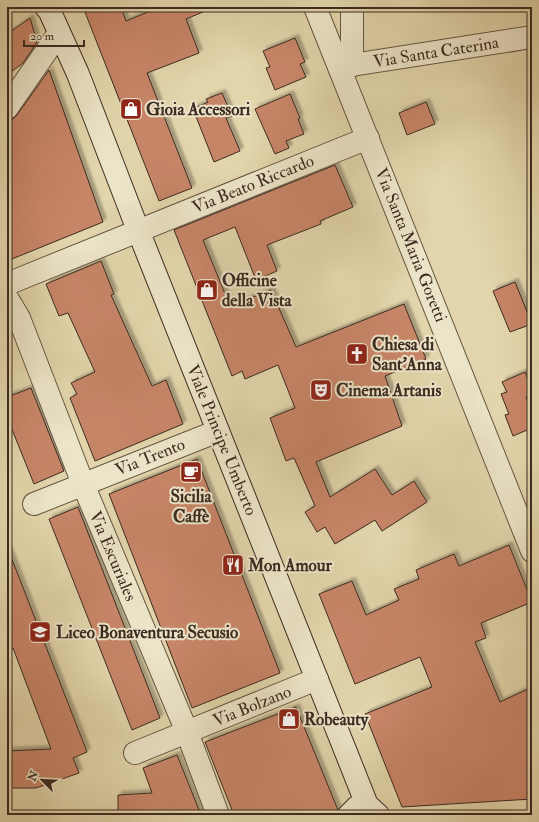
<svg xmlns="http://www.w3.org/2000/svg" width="539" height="822" viewBox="0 0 539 822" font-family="'IM FELL Double Pica',serif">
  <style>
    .building { fill: #c78567; stroke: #3c2b21; filter: url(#shadow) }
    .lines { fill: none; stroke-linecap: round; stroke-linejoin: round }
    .minor-casing { stroke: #665644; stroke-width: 24 }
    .secondary-casing { stroke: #3c2b21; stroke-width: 24 }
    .minor { stroke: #ece4c8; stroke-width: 22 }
    .secondary { stroke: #ece4c8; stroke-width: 22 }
    .labels { text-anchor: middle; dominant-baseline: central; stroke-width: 4; stroke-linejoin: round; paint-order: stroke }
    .street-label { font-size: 17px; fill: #3c2b21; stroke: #ece4c8 }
    .poi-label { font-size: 17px; font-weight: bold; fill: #3c2b21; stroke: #ece4c8; text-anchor: start }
  </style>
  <defs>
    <filter id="shadow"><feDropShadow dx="3.5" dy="-3.5" stdDeviation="1" flood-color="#0004"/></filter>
  </defs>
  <rect width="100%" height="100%" fill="#e2d5ab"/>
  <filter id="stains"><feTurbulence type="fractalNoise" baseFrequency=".005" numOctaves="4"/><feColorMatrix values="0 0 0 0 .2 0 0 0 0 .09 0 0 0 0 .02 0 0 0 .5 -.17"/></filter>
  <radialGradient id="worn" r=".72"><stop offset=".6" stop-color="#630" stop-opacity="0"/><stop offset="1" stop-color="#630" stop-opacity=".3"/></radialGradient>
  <!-- building -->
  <g class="building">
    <path d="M83 7H121L126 21 160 7H215L186 19 199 53 147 73 192 188 159 201Z"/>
    <path d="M30 18 37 42 23 63 7 75V34Z"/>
    <path d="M295 38 305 62 300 64 306 77 275 90 266 68 270 67 263 51Z"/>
    <path d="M49 70 103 222 7 261V120L13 119 17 115Z"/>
    <path d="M222 93 232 116 226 118 240 151 214 162 193 109 208 102 206 99Z"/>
    <path d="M290 94 300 118 298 119 304 134 286 141 289 148 275 154 255 109Z"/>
    <path d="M426 102 435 124 407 135 399 113Z"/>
    <path d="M335 165 353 207 320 221 321 224 267 245 277 271 256 280 235 227 203 240 230 306 271 290 296 347 404 304 426 359 385 376 402 426 316 462 330 497 375 469 392 495 414 481 427 502 382 531 375 520 335 544 325 527 317 532 305 512 315 506 294 458 286 461 270 418 295 408 278 365 245 379 242 371 232 376 174 230Z"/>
    <path d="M101 261 114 294 111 295 152 386 166 380 183 424 95 461 70 398 77 394 71 383 95 372 68 313 59 316 46 284Z"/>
    <path d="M515 282 532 324 510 332 493 291Z"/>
    <path d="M525 372 532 389V395L526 397 532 412V428L513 436 505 415 509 414 501 394 507 392 502 382Z"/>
    <path d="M31 388 64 471 34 484 7 417V397Z"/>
    <path d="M197 459 280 673 192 708 109 494Z"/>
    <path d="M78 507 160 718 132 730 49 519Z"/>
    <path d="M509 545 532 602 481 623 486 638 475 642 500 702 532 687V799L402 807 365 714 432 687 420 657 355 684 319 594 352 581 366 615 399 600 394 589 419 579 416 570 454 554 459 566Z"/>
    <path d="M8 549 87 752 73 758 79 773 36 788H7V751L51 749 13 648 7 650V550Z"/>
    <path d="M296 707 338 810 337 813 307 815H234L205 742Z"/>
    <path d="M177 755 201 815H118V795L152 793 143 768Z"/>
  </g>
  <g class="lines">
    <!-- minor casing -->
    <g class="minor-casing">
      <g id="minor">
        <path d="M315 7 532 551"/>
        <path d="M352 65V7"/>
        <path d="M341 71 352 65 532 37"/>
        <path d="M7 108 59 33"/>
        <path d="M7 284 368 138"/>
        <path d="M7 298 19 318 83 484 187 732 218 815"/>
        <path d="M34 504 218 431"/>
        <path d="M135 753 317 679"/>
      </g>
    </g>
    <!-- secondary casing -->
    <g class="secondary-casing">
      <g id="secondary">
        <path d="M46 7 50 12 78 74 138 230 367 805 378 815"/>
        <path d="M349 815 357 807 367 805"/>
      </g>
    </g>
    <!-- minor -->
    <use href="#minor" class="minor"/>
    <!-- secondary -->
    <use href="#secondary" class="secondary"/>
  </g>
  <!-- icons -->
  <defs>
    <g id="shop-square" transform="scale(1.15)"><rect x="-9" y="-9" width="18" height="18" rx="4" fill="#8f2418" stroke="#ece4c8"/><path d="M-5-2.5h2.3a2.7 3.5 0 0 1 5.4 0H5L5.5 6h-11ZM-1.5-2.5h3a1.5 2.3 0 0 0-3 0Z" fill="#fff"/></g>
    <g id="church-square" transform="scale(1.15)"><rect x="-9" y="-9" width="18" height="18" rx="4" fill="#8f2418" stroke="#ece4c8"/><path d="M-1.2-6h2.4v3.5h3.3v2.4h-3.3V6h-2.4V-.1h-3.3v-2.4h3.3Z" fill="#fff"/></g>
    <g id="theatre-square" transform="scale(1.15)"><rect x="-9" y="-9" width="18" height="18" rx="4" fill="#8f2418" stroke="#ece4c8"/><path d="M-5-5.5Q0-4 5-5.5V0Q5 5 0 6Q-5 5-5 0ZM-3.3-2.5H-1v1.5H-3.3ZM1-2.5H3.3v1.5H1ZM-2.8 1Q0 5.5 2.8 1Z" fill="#fff"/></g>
    <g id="cafe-square" transform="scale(1.15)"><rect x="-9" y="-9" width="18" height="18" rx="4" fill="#8f2418" stroke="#ece4c8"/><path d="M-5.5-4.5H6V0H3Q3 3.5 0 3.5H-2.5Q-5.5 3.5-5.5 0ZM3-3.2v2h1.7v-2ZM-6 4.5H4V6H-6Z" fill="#fff"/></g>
    <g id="restaurant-square" transform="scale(1.15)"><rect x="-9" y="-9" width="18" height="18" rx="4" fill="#8f2418" stroke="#ece4c8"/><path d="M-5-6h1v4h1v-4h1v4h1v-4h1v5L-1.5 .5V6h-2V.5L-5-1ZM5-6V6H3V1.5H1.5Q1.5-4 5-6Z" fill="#fff"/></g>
    <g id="school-square" transform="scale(1.15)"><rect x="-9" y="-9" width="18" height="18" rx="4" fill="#8f2418" stroke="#ece4c8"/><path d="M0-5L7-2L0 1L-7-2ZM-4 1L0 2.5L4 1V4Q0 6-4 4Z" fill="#fff"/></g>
  </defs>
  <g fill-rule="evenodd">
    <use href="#shop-square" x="131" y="109"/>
    <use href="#shop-square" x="207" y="290"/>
    <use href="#church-square" x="357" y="354"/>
    <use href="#theatre-square" x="321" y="390"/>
    <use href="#cafe-square" x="191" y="472"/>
    <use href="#restaurant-square" x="233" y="565"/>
    <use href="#school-square" x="40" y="632"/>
    <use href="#shop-square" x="289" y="719"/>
  </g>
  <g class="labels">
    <!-- street labels -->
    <g class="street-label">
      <text transform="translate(436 52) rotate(-9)">Via Santa Caterina</text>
      <text transform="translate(253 184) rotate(-22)">Via Beato Riccardo</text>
      <text transform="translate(411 245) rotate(68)">Via Santa Maria Goretti</text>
      <text transform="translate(222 440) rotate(68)">Viale Principe Umberto</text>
      <text transform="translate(150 457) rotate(-22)">Via Trento</text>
      <text transform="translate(113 556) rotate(67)">Via Escuriales</text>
      <text transform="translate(252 706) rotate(-22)">Via Bolzano</text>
    </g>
    <!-- poi labels -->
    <g class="poi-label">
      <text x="146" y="109">Gioia Accessori</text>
      <text x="222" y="280">Officine<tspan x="222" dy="20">della Vista</tspan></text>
      <text x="372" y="344">Chiesa di<tspan x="372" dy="20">Sant'Anna</tspan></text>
      <text x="336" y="390">Cinema Artanis</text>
      <text x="191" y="496" text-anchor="middle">Sicilia<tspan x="191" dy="20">Caffè</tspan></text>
      <text x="248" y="565">Mon Amour</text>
      <text x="56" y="632">Liceo Bonaventura Secusio</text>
      <text x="304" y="719">Robeauty</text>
    </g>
  </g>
  <!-- margin -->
  <rect width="539" height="822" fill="none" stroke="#e2d5ab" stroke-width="24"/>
  <rect x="8" y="8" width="523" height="806" fill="none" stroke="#3c2b21" stroke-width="2"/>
  <rect x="12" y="12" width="515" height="798" fill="none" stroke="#3c2b21"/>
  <!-- north arrow -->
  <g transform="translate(42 780) rotate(294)" stroke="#ece4c8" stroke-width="3" paint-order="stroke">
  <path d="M0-3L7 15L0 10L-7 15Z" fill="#3c2b21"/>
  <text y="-6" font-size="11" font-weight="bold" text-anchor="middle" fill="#3c2b21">N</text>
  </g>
  <!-- scale -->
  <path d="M24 40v6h60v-6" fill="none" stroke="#3c2b21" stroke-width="2"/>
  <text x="30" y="40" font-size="12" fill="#3c2b21" stroke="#ece4c8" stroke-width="3" paint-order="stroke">20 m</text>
  <rect width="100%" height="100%" filter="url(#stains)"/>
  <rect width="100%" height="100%" fill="url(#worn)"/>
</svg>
